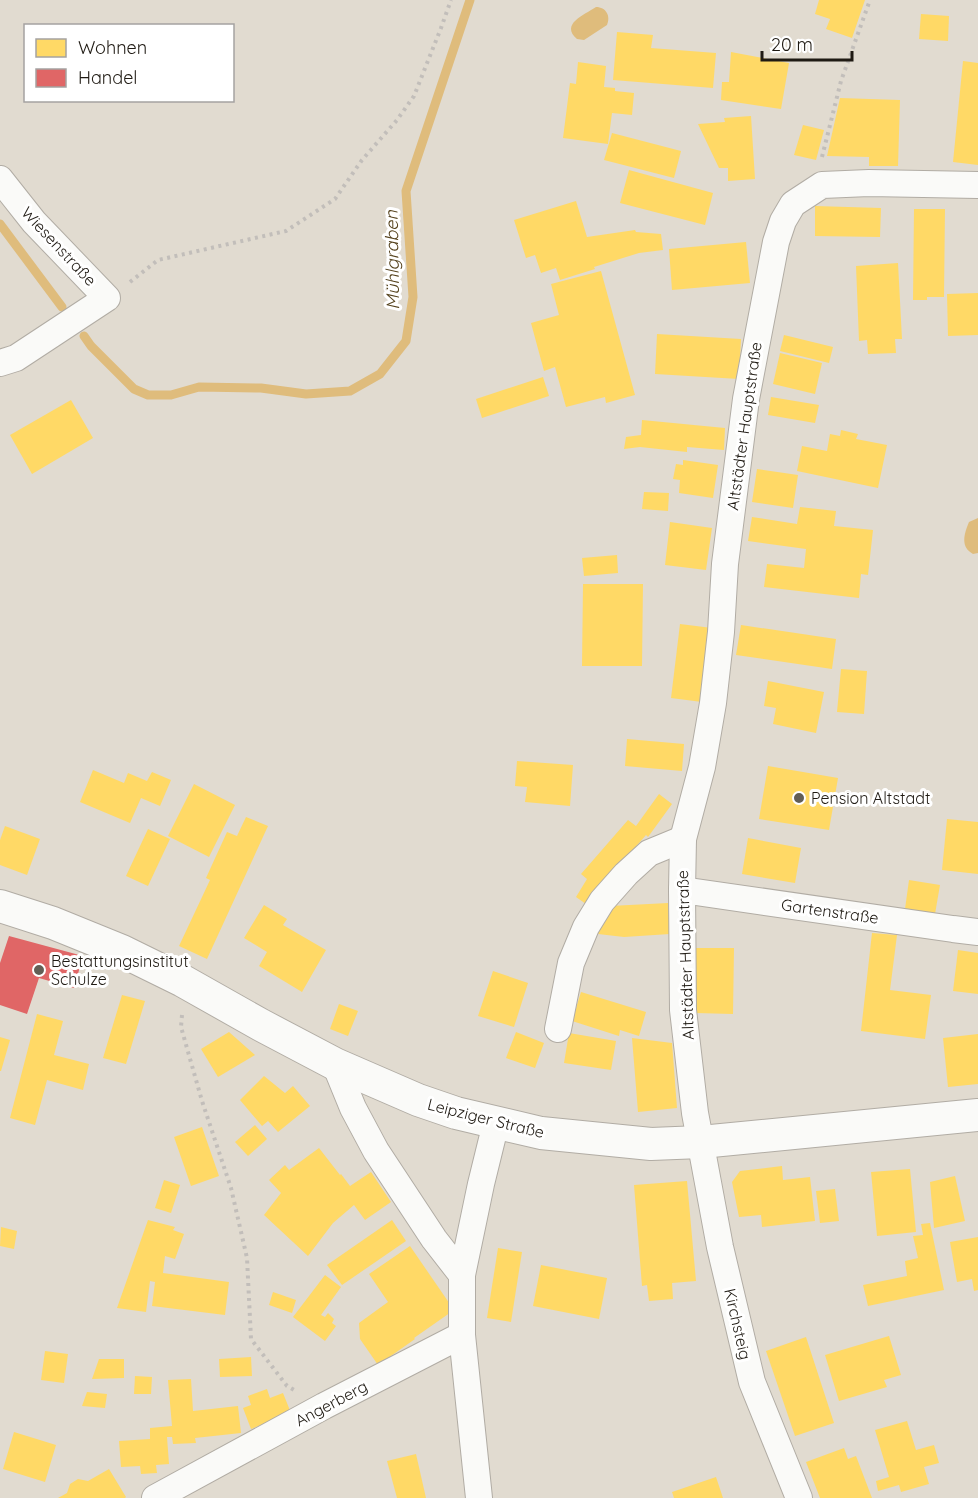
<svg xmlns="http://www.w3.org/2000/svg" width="978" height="1498" viewBox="0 0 978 1498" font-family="Quicksand,sans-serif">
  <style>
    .water { fill: #dfbc7c }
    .homes { fill: #ffd966 }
    .shops { fill: #e06666 }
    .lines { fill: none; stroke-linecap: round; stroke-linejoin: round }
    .stream { stroke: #dfbc7c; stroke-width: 9 }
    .minor-casing { stroke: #b1aca4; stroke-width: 28 }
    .tertiary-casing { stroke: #b1aca4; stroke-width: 34 }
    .path { stroke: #c2beba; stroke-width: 4; stroke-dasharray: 3 4.5; stroke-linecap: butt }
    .minor { stroke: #fafaf8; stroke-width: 26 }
    .tertiary { stroke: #fafaf8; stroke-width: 32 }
    .poi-dot { fill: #635e55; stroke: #fff; stroke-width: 2 }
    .labels { text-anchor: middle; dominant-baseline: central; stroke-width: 6; stroke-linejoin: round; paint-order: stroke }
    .street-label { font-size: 16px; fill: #1f1a13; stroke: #fff }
    .poi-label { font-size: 16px; fill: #1f1a13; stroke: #fff; text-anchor: start }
    .water-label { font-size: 18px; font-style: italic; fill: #54411c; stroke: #fff }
  </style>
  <rect width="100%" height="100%" fill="#e1dbd0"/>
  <!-- water -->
  <g class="water">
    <path d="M596 7C606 7 611 16 607 25L584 40 577 39C560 24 584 15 596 7Z"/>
    <path d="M978 518V553L973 554C960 547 964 534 969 522Z"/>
  </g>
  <!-- homes -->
  <g class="homes">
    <path d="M819 0H865L852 38 826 29 830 19 815 14Z"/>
    <path d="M921 14 949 16 948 41 919 39Z"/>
    <path d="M617 32 653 35 651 48 716 53 713 88 613 80Z"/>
    <path d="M731 52 789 63 781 109 721 100 722 82H729Z"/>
    <path d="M963 61 978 63V165L953 162Z"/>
    <path d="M578 62 606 66 604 87 615 88V91L634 93 632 115 612 113 608 144 563 138 570 83 576 84Z"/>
    <path d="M840 98 900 100 898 166H869V157L827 156Z"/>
    <path d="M751 116 755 179 728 181V168H719L698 124 725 122 724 118Z"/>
    <path d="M803 125 824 130 816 160 794 155Z"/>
    <path d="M612 133 681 151 674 178 604 160Z"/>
    <path d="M629 170 713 193 705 225 620 203Z"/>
    <path d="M576 201 587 237 635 230 636 232 661 234 663 250 639 253 594 267 595 269 560 280 556 268 541 273 535 255 526 258 514 220Z"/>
    <path d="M815 206 881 208 880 237 815 236Z"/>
    <path d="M914 209H945L944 297H927V300H913Z"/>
    <path d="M746 242 750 283 672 290 669 249Z"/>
    <path d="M898 263 902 339H895L896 353 868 354 867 340 859 341 856 266Z"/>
    <path d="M601 271 635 395 606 403 605 397 566 407 555 367 544 371 531 323 559 315 551 284Z"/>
    <path d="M978 293V335L948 336 947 294Z"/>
    <path d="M657 334 741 339 739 379 655 374Z"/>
    <path d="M784 335 833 347 829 363 780 351Z"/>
    <path d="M780 353 822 363 815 394 773 384Z"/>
    <path d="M543 377 549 396 482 418 476 399Z"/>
    <path d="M771 397 819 405 815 423 768 415Z"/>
    <path d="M71 400 93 438 32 474 10 435Z"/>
    <path d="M642 420 725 428 724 450 687 447V452L640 447 624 449 626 437 641 435Z"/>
    <path d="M841 430 858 434 856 439 887 445 878 488 797 471 802 446 827 451 830 434 840 436Z"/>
    <path d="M683 460 718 465 713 498 679 493 680 480 673 479 676 464 683 465Z"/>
    <path d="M757 469 798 475 793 508 752 502Z"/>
    <path d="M644 492 669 493 668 511 642 509Z"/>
    <path d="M800 507 836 511 834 526 873 530 868 575 861 574 859 598 764 587 767 564 804 568 806 549 748 541 752 517 797 524Z"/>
    <path d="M670 522 712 528 706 570 665 565Z"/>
    <path d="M617 555 618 573 584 576 582 558Z"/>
    <path d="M583 584H643L642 666H582Z"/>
    <path d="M680 624 712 628 702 702 671 698Z"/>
    <path d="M741 625 836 639 832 669 736 655Z"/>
    <path d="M841 669 867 671 864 714 837 712Z"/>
    <path d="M768 681 824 692 816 733 773 724 776 708 764 706Z"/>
    <path d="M627 739 684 744 682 771 625 766Z"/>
    <path d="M517 761 573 765 570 806 525 802 527 787 515 786Z"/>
    <path d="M768 766 838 778 829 830 759 819Z"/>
    <path d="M93 770 124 783 128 773 147 781 152 772 171 780 160 806 141 798 130 823 80 802Z"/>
    <path d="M194 784 235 805 209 857 168 836Z"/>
    <path d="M659 794 672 804 648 837 646 835 586 904 576 897 587 879 581 874 628 820 636 826Z"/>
    <path d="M246 817 268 826 207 959 179 946 210 880 206 878 227 832 237 836Z"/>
    <path d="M947 819 978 822V874L942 870Z"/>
    <path d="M5 826 40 839 27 875 0 865V840Z"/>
    <path d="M148 829 170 839 148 886 126 876Z"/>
    <path d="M748 838 801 848 795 883 742 874Z"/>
    <path d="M909 880 940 885 935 914 905 909Z"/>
    <path d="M668 903 670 934 624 937 598 934 610 906Z"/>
    <path d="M264 905 287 919 283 925 326 950 302 992 259 966 267 952 244 938Z"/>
    <path d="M872 933 897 935 890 990 931 995 925 1039 861 1031Z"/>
    <path d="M696 948H734L733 1014 695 1013Z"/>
    <path d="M958 950 978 953V994L953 991Z"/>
    <path d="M493 971 528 983 514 1027 478 1016Z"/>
    <path d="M581 992 646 1012 639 1036 620 1030 619 1036 572 1021Z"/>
    <path d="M122 995 145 1001 126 1064 103 1058Z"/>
    <path d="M339 1004 358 1011 348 1036 330 1029Z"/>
    <path d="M37 1014 63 1021 54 1055 89 1064 83 1090 47 1080 35 1125 10 1118Z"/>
    <path d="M229 1032 255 1055 218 1077 201 1049Z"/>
    <path d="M516 1032 544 1043 535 1068 506 1058Z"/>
    <path d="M569 1033 616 1041 611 1070 564 1063Z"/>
    <path d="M978 1034V1084L948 1087 943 1038Z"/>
    <path d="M0 1037 10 1040 1 1071H0Z"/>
    <path d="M632 1038 672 1043 677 1108 638 1112Z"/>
    <path d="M264 1076 285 1093 293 1086 310 1106 278 1132 268 1121 262 1126 240 1100Z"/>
    <path d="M255 1125 267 1139 248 1156 235 1142Z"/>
    <path d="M202 1127 219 1176 191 1186 174 1137Z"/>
    <path d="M319 1148 340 1175 341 1174 350 1186 371 1172 391 1202 365 1220 354 1205 333 1223 308 1256 264 1215 281 1193 269 1180 285 1165 289 1170Z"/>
    <path d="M782 1166 783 1180 810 1177 815 1221 762 1227 761 1215 739 1217 732 1182 740 1171Z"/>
    <path d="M910 1169 916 1232 877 1236 871 1172Z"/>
    <path d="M955 1176 965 1221 934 1228 930 1182Z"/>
    <path d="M164 1180 180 1185 171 1213 155 1208Z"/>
    <path d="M687 1181 696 1281 672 1283 673 1299 649 1301 647 1285 642 1286 634 1185Z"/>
    <path d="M835 1189 839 1221 820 1223 816 1191Z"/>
    <path d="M148 1220 175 1227 173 1230 184 1234 175 1259 165 1256 163 1273 229 1282 225 1315 152 1306 155 1282 150 1281 146 1312 117 1308Z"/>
    <path d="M392 1220 406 1241 342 1285 327 1265Z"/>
    <path d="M930 1223 944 1290 868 1306 863 1285 907 1276 905 1261 918 1258 913 1236 923 1235 921 1224Z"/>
    <path d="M1 1227 17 1231 14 1249 0 1246Z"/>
    <path d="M978 1237V1290L974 1291 972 1279 957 1282 950 1242Z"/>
    <path d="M410 1246 454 1310 414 1338 415 1339 378 1365 360 1339 359 1323 388 1302 369 1274Z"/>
    <path d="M498 1248 522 1252 511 1322 487 1318Z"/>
    <path d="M541 1265 607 1278 599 1319 533 1306Z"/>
    <path d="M325 1275 341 1287 321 1315 325 1317 328 1313 334 1319 332 1323 336 1326 325 1341 293 1317Z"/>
    <path d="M273 1292 296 1300 292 1313 269 1305Z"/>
    <path d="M889 1336 901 1375 884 1380 887 1387 839 1401 825 1355Z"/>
    <path d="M806 1337 834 1423 795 1436 766 1351Z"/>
    <path d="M45 1351 68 1354 64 1383 41 1380Z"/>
    <path d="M251 1357 252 1376 220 1377 219 1359Z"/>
    <path d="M99 1359H124V1378L92 1379Z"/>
    <path d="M135 1376 152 1377 151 1394H134Z"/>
    <path d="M191 1379 193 1411 238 1406 241 1433 195 1438 196 1443 173 1444 172 1437H167L169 1464 156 1465 157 1473 141 1474 140 1466 121 1467 119 1441 150 1439V1428L172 1426 168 1380Z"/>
    <path d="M267 1389 270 1398 283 1393 291 1413 251 1429 243 1408 251 1405 248 1396Z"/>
    <path d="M87 1392 107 1394 105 1408 82 1406Z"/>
    <path d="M907 1421 916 1450 934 1445 939 1463 924 1467 929 1484 901 1492 899 1485 878 1491 876 1481 889 1477 875 1430Z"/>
    <path d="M14 1432 56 1445 45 1482 3 1469Z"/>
    <path d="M844 1448 848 1459 856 1456 872 1498H820L806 1462Z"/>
    <path d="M416 1454 426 1498H397L387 1461Z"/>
    <path d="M109 1469 126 1497 125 1498H58L67 1493 70 1484 78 1479 88 1481Z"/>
    <path d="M716 1477 723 1498H674L672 1492Z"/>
  </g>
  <!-- shops -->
  <path class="shops" d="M9 936 83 956 74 988 39 978 27 1014 0 1005V963Z"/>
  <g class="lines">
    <!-- stream -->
    <g class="stream">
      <path d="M0 224 62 307"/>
      <path d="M84 336 91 346 134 389 148 395H171L199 387 261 388 306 394 350 391 380 374 406 341 413 297 406 191 470 0"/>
    </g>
    <!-- minor casing -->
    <g class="minor-casing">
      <g id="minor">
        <path d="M0 179 34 222 107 298 16 358 0 363"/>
        <path d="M682 890 953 929 978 932"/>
        <path d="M558 1029 571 963 586 927 602 901 626 874 649 853 683 839"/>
        <path d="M335 1064 353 1108 376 1151 434 1239 462 1275"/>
        <path d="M462 1335 479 1498"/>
        <path d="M155 1498 324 1406 462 1335V1275L481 1184 496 1123"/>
        <path d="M799 1498 752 1382 720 1247 695 1113 683 1010 682 890 683 839 702 767 713 703 721 632 725 564 746 399 776 242 783 221 793 204 822 185 869 183 978 185"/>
      </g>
    </g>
    <!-- tertiary casing -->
    <g class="tertiary-casing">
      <path id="tertiary" d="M0 906 53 923 122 951 183 981 261 1025 335 1064 418 1100 456 1113 541 1133 651 1144 701 1142 978 1115"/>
    </g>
    <!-- path -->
    <g class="path">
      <path d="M822 157 841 81 870 0"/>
      <path d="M130 282 158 260 286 231 335 199 362 160 397 120 414 96 441 28 451 0"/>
      <path d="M182 1015 181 1027 202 1101 231 1188 247 1258 251 1339 287 1386 294 1390"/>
    </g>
    <!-- minor -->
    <use href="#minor" class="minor"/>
    <!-- tertiary -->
    <use href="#tertiary" class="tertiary"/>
  </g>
  <!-- markers -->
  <g class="poi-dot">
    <circle cx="799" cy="798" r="6"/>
    <circle cx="39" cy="970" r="6"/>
  </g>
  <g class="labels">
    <!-- street labels -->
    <g class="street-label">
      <text transform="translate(59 246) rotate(47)">Wiesenstraße</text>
      <text transform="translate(744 426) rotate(-82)">Altstädter Hauptstraße</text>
      <text transform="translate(830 911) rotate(8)">Gartenstraße</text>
      <text transform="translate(685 955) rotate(-92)">Altstädter Hauptstraße</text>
      <text transform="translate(486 1118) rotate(14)">Leipziger Straße</text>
      <text transform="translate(738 1324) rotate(77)">Kirchsteig</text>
      <text transform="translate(331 1403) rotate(-28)">Angerberg</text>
    </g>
    <!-- poi labels -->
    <g class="poi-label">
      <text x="811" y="798">Pension Altstadt</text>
      <text x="51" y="961">Bestattungsinstitut<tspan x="51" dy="18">Schulze</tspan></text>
    </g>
    <!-- water labels -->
    <g class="water-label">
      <text transform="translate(392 260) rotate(-91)">Mühlgraben</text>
    </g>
  </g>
  <!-- legend -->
  <rect x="24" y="24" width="210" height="78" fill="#ffffff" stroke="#a5a3a1" stroke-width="1.5"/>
  <rect x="36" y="39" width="30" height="18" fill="#ffd966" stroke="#a5a3a1" stroke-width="1.5"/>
  <text x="78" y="54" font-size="18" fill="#1f1a13">Wohnen</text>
  <rect x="36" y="69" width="30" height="18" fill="#e06666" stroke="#a5a3a1" stroke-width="1.5"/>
  <text x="78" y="84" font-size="18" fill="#1f1a13">Handel</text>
  <!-- scale -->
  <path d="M762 51v9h90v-9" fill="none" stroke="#1f1a13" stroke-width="3"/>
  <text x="771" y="51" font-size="18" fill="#1f1a13" stroke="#ffffff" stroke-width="4.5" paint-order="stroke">20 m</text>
</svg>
